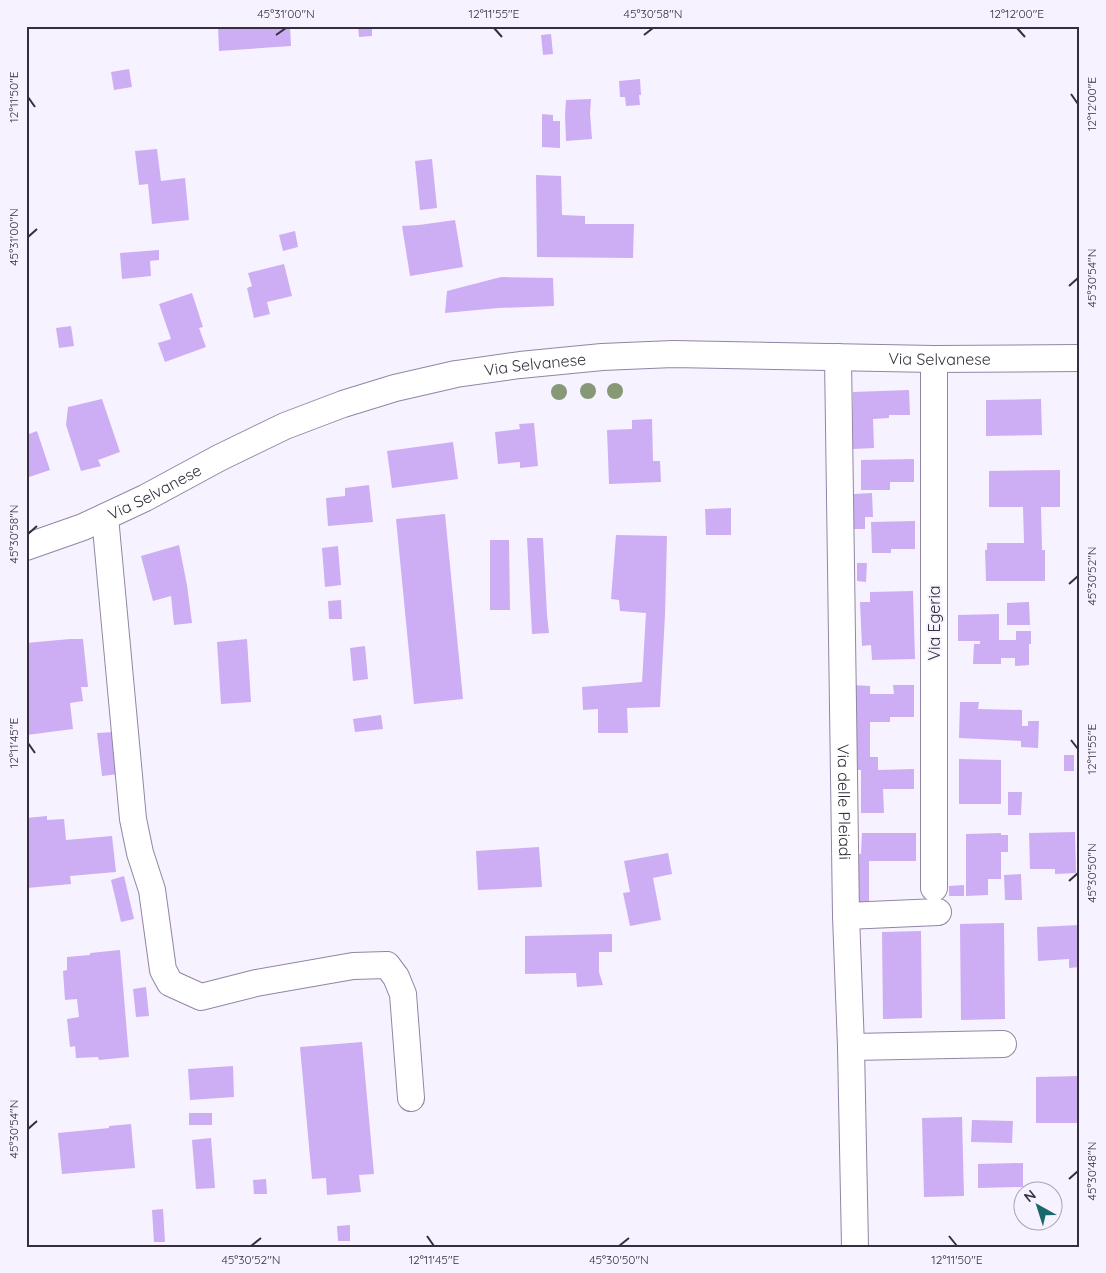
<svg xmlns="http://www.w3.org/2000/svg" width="1106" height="1273" viewBox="0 0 1106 1273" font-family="Quicksand,sans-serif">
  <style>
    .building { fill: #cdaef4 }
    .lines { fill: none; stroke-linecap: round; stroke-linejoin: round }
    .minor-casing { stroke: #9285a3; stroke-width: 28 }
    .minor { stroke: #fff; stroke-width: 26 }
    .tree { fill: #869876 }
    .ticks { fill: none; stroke: #342f3b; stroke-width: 2 }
    .labels { text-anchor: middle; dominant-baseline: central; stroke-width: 4; stroke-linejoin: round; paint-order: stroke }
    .street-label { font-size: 16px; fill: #342f3b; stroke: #f7f2ff }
    .neatline { fill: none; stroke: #342f3b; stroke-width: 2 }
    .ticks-label { font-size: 12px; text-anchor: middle; fill: #342f3b }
  </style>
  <rect width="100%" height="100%" fill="#f7f2ff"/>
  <!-- building -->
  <g class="building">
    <path d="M218 26H290L291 46 219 51Z"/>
    <path d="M358 26H372V36L359 37Z"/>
    <path d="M551 34 553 54 543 55 541 35Z"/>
    <path d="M129 69 132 87 114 90 111 72Z"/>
    <path d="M640 79 641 95H639L640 105 626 106 625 97H620L619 81Z"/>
    <path d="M591 99 590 113 592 139 566 141 565 114 566 100Z"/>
    <path d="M542 114 553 115V121H560V148L542 147Z"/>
    <path d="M157 149 161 181 185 178 189 220 152 224 148 184 139 185 135 151Z"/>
    <path d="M432 159 437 208 420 210 415 161Z"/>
    <path d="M536 175 561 176 562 215 585 216V224H634L633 258 537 257Z"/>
    <path d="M455 220 463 267 410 276 402 226 419 225Z"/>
    <path d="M295 231 298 247 283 251 279 235Z"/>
    <path d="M159 250V260L150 261 151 276 122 279 120 253Z"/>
    <path d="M284 264 292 296 267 302 270 314 254 318 247 288 252 286 248 273Z"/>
    <path d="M501 277 553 278 554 306 498 308 445 313 447 291Z"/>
    <path d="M192 293 203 327 199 328 206 347 165 362 158 343 171 339 159 304Z"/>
    <path d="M71 326 74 346 59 348 56 328Z"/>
    <path d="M909 390 910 415H889V418L873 419 874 448 853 449V392Z"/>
    <path d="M102 399 120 452 98 460 101 466 81 471 66 425 68 407Z"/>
    <path d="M1041 399 1042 435 986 436V400Z"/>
    <path d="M652 419 653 461H660L661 482 609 484 607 430 632 429V420Z"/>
    <path d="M534 423 538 466 520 468V462L498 464 495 432 520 429 519 424Z"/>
    <path d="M37 431 50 470 26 478V435Z"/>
    <path d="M453 442 458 479 392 488 387 451Z"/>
    <path d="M914 459V482H890V490H861V460Z"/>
    <path d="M1060 470V507H1041L1042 550H1045V581H986L985 550H987V543H1024L1023 507H989V471Z"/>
    <path d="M369 485 373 522 328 526 326 498 345 496V488Z"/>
    <path d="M872 493 873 517H865V529H854V494Z"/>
    <path d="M731 508V535H706L705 509Z"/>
    <path d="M445 514 463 699 414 704 396 519Z"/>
    <path d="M915 521V549H891V553H872L871 522Z"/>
    <path d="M616 535 667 536 665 615 660 707 627 708 628 733H598V709L583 710 582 687 642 682 646 613 620 611 619 600 611 599Z"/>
    <path d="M527 538H543L547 615 549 633 532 634Z"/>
    <path d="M490 540H509L510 610H490Z"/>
    <path d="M179 545 187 585 192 623 174 625 171 596 153 601 141 556Z"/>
    <path d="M338 546 341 585 325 587 322 548Z"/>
    <path d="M857 563H867L866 582 857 581Z"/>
    <path d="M913 591 915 659 872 660 871 645 862 646 860 602H870V592Z"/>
    <path d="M341 600 342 619H329L328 601Z"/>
    <path d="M1029 602 1030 625H1007V603Z"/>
    <path d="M999 614V640H1016V631H1031V644H1029V665L1015 666V658H1001V664H973L974 644H980V641H958V615Z"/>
    <path d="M70 639H83L88 687H81L83 701 70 703 73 729 27 735 26 643Z"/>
    <path d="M247 639 251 702 221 704 217 642Z"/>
    <path d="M365 646 368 679 353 681 350 648Z"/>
    <path d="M853 685 870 686V694H894L893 685H914V717H890V722H870V757H878V770L914 769V789H883L884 813H861V770H854Z"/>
    <path d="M960 702H979L978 709 1022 710V726H1028V721H1039L1038 748 1021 747V741L959 738Z"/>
    <path d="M381 715 383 729 355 732 353 719Z"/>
    <path d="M115 732 119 774 102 776 97 733Z"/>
    <rect x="1064" y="755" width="10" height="16"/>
    <path d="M959 759 1001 760V804H959Z"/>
    <path d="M1008 792H1022L1021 815H1008Z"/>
    <path d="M47 816V820L64 819 66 840 112 836 116 872 70 876 71 884 27 888 26 837 27 836 26 818Z"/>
    <path d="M1075 832 1076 873 1055 874V869H1030L1029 833Z"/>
    <path d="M862 833H916V861H869V906H855V854H861Z"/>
    <path d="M1001 833V835H1008V852H1001V879H988V895L966 896V834Z"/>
    <path d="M539 847 542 887 478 890 476 851Z"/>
    <path d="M668 853 672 874 653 878 661 920 630 926 623 893 630 892 624 861Z"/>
    <path d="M1021 874 1022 900H1005L1004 875Z"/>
    <path d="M124 876 134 919 121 922 111 880Z"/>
    <path d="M964 885V896H949V886Z"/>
    <path d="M1004 923 1005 1019 961 1020 960 924Z"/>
    <path d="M1080 925V967L1069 968V959L1038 961 1037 927Z"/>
    <path d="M921 931 922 1018 883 1019 882 932Z"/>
    <path d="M612 934V952H599V972L603 985 577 987 576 973 525 974V936Z"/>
    <path d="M120 950 129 1057 99 1060 98 1057 76 1058 75 1046 70 1047 67 1019 79 1017 77 999 65 1000 63 971 67 970V957L90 955V953Z"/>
    <path d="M146 987 149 1016 136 1017 133 989Z"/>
    <path d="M362 1042 374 1174 359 1175 361 1192 327 1195 326 1178 312 1179 300 1047Z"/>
    <path d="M233 1066 234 1097 190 1100 188 1069Z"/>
    <path d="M1080 1076V1123H1036V1077Z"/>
    <rect x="189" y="1113" width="23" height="12"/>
    <path d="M962 1117 964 1196 924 1197 922 1118Z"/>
    <path d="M972 1120 1013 1121 1012 1143 971 1142Z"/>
    <path d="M131 1124 135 1168 62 1174 58 1133 109 1128V1126Z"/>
    <path d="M211 1138 215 1188 196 1189 192 1140Z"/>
    <path d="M1023 1163V1187L978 1188V1164Z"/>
    <path d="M266 1179 267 1194H254L253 1180Z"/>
    <path d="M163 1209 165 1242H154L152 1210Z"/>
    <path d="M350 1225V1241H338L337 1226Z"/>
  </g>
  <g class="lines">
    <!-- minor casing -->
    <g class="minor-casing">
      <g id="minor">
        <path id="s1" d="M838 357 846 916 851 1047 855 1247"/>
        <path d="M934 359V888"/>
        <path d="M105 517 133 819 140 853 152 890 163 970 170 983 201 997 256 983 353 966 387 965 396 977 403 994 411 1098"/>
        <path id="s2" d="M26 547 83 527 145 498 219 458 285 426 343 404 395 388 456 374 520 365 602 357 673 354 934 359 1080 358"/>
        <path d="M846 916 938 912"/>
        <path d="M851 1047 1003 1044"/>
      </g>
    </g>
    <!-- minor -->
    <use href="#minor" class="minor"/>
  </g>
  <!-- trees -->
  <g class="tree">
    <circle cx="588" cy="391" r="8"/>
    <circle cx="615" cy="391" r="8"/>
    <circle cx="559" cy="392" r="8"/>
  </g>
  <!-- ticks -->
  <path class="ticks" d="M494 28 502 37M1017 28 1025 37M276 35 286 28M644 35 653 28M1071 94 1078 104M28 97 35 107M28 237 37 229M1069 286 1078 278M28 534 37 526M1069 584 1078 576M1071 740 1078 749M28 743 35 753M1069 881 1078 873M28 1129 37 1121M1069 1179 1078 1171M427 1236 434 1246M949 1236 957 1246M251 1246 261 1238M619 1246 629 1238"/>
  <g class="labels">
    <!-- street labels -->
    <g class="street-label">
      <text stroke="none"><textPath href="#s2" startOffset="950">Via Selvanese</textPath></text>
      <text stroke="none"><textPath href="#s2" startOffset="545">Via Selvanese</textPath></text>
      <text stroke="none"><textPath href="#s2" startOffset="140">Via Selvanese</textPath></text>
      <text transform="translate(934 623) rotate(-90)">Via Egeria</text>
      <text stroke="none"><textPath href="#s1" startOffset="445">Via delle Pleiadi</textPath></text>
    </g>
  </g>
  <!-- border -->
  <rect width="1106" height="1273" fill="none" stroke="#f7f2ff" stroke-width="55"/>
  <!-- north arrow -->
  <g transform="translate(1038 1206) rotate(321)"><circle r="24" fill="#f7f2ff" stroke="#a9a4b1"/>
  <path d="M0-4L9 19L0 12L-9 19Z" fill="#1b686b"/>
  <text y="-8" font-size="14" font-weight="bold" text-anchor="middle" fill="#342f3b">N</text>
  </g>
  <rect x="28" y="28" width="1050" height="1218" class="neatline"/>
  <g class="ticks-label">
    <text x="286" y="18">45°31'00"N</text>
    <text x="494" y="18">12°11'55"E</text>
    <text x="653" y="18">45°30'58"N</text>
    <text x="1017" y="18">12°12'00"E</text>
    <text transform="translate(14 97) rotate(-90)" y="4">12°11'50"E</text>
    <text transform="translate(1092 104) rotate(-90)" y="4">12°12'00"E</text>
    <text transform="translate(14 237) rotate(-90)" y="4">45°31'00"N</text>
    <text transform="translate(1092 278) rotate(-90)" y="4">45°30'54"N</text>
    <text transform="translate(14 534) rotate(-90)" y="4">45°30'58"N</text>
    <text transform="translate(1092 576) rotate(-90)" y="4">45°30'52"N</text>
    <text transform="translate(14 743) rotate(-90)" y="4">12°11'45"E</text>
    <text transform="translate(1092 749) rotate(-90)" y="4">12°11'55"E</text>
    <text transform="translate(1092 873) rotate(-90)" y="4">45°30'50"N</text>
    <text transform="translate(14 1129) rotate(-90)" y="4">45°30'54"N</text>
    <text transform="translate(1092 1171) rotate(-90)" y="4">45°30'48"N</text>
    <text x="251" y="1264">45°30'52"N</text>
    <text x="434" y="1264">12°11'45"E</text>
    <text x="619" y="1264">45°30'50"N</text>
    <text x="957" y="1264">12°11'50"E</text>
  </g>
</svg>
